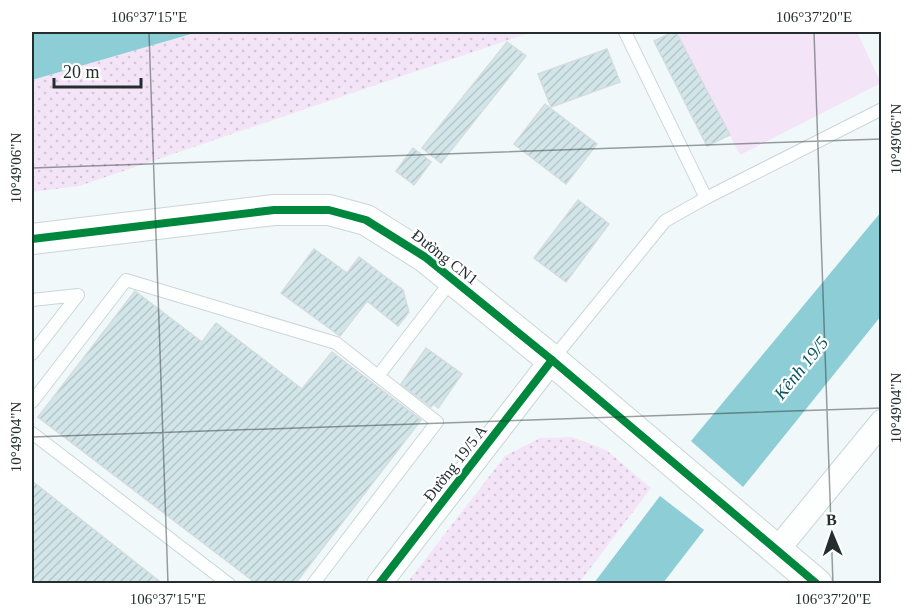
<svg xmlns="http://www.w3.org/2000/svg" width="913" height="615" viewBox="0 0 913 615" font-family="Georgia,serif">
  <style>
    .grass { fill: url(#grass-dots) }
    .pitch { fill: #f4e4f7 }
    .water { fill: #8dcdd6 }
    .building { fill: url(#building-hatch); stroke: #d4dcde; stroke-width: 1.5 }
    .lines { fill: none; stroke-linecap: round; stroke-linejoin: round }
    .service-casing { stroke: #ccd5d7; stroke-width: 14 }
    .minor-casing { stroke: #ccd5d7; stroke-width: 26 }
    .tertiary-casing { stroke: #ccd5d7; stroke-width: 32 }
    .service { stroke: #fdfefe; stroke-width: 12 }
    .minor { stroke: #fdfefe; stroke-width: 24 }
    .tertiary { stroke: #fdfefe; stroke-width: 30 }
    .cycleway-casing { stroke: #fff; stroke-width: 11 }
    .cycleway { stroke: #00873e; stroke-width: 8 }
    .ticks { fill: none; stroke: #242e2f; stroke-width: 1.5; stroke-opacity: 0.45 }
    .labels { text-anchor: middle; dominant-baseline: central; stroke-width: 4.5; stroke-linejoin: round; paint-order: stroke }
    .street-label { font-size: 16px; fill: #242e2f; stroke: #fff }
    .water-label { font-size: 18px; font-style: italic; fill: #075660; stroke: #fff }
    .neatline { fill: none; stroke: #242e2f; stroke-width: 2 }
    .ticks-label { font-size: 15px; text-anchor: middle; fill: #242e2f }
  </style>
  <defs>
    <pattern id="grass-dots" width="8" height="8" patternUnits="userSpaceOnUse" patternTransform="scale(1.5)"><rect width="8" height="8" fill="#f4e4f7"/><path d="M2 2h.1M6 6h.1" fill="none" stroke="#d1c4d4" stroke-width="1.8" stroke-linecap="round"/></pattern>
    <pattern id="building-hatch" width="6" height="6" patternUnits="userSpaceOnUse" patternTransform="scale(1.5)"><rect width="6" height="6" fill="#d2e6ea"/><path d="M-1 1l2-2M0 6l6-6M5 7l2-2" fill="none" stroke="#b4c6c9"/></pattern>
  </defs>
  <rect width="100%" height="100%" fill="#f0f8fa"/>
  <!-- grass -->
  <g class="grass">
    <path d="M198 32H532L79 186 32 192V80Z"/>
    <path d="M572 437 606 450 651 488 579 583H407L505 456 540 438Z"/>
  </g>
  <!-- pitch -->
  <path class="pitch" d="M676 32H857L881 83 740 155Z"/>
  <!-- water -->
  <g class="water">
    <path d="M32 32H198L32 80Z"/>
    <path d="M881 212V316L743 487 691 441Z"/>
    <path d="M660 496 704 530 663 583H594Z"/>
  </g>
  <!-- building -->
  <g class="building">
    <path d="M673 32H676L730 135 707 146 654 41Z"/>
    <path d="M507 42 526 56 441 163 422 148Z"/>
    <path d="M607 49 620 82 551 107 538 74Z"/>
    <path d="M545 104 597 144 566 184 514 144Z"/>
    <path d="M413 148 431 162 414 185 396 171Z"/>
    <path d="M578 200 609 224 566 282 534 258Z"/>
    <path d="M314 249 347 273 359 257 403 290 409 312 398 326 367 301 340 336 281 293Z"/>
    <path d="M135 291 202 342 216 323 302 389 332 352 421 420 295 584H257L38 417Z"/>
    <path d="M426 348 462 374 438 408 434 404 431 407 401 384Z"/>
    <path d="M32 481 163 584H32Z"/>
  </g>
  <g class="lines">
    <!-- service casing -->
    <g class="service-casing">
      <g id="service">
        <path d="M706 198 882 109"/>
        <path d="M32 300 78 295 32 354"/>
        <path d="M552 360 665 221 706 198 625 32"/>
        <path d="M32 402 126 280 336 343 378 376"/>
        <path d="M32 433 229 584"/>
        <path d="M313 584 437 422 378 376 452 280"/>
      </g>
    </g>
    <!-- minor casing -->
    <g class="minor-casing">
      <g id="minor">
        <path d="M777 550 882 422"/>
        <path d="M379 584 552 360"/>
      </g>
    </g>
    <!-- tertiary casing -->
    <g class="tertiary-casing">
      <path id="tertiary" d="M32 239 274 210H329L366 220 425 257 552 360 817 584"/>
    </g>
    <!-- service -->
    <use href="#service" class="service"/>
    <!-- minor -->
    <use href="#minor" class="minor"/>
    <!-- tertiary -->
    <use href="#tertiary" class="tertiary"/>
    <!-- cycleway casing -->
    <g class="cycleway-casing">
      <g id="cycleway">
        <path d="M32 239 274 210H329L366 220 425 257 552 360 817 584"/>
        <path d="M379 584 552 360"/>
      </g>
    </g>
    <!-- cycleway -->
    <use href="#cycleway" class="cycleway"/>
  </g>
  <!-- ticks -->
  <path class="ticks" d="M149 32 168 584M814 32 833 584M32 168 882 139M32 437 882 408"/>
  <g class="labels">
    <!-- street labels -->
    <g class="street-label">
      <text transform="translate(445 257) rotate(38)">Đường CN1</text>
      <text transform="translate(455 463) rotate(-52)">Đường 19/5 A</text>
    </g>
    <!-- water labels -->
    <g class="water-label">
      <text transform="translate(801 368) rotate(-51)">Kênh 19/5</text>
    </g>
  </g>
  <!-- border -->
  <rect width="913" height="615" fill="none" stroke="#ffffff" stroke-width="66"/>
  <!-- north arrow -->
  <g transform="translate(832 534) rotate(358)" stroke="#ffffff" stroke-width="4.5" paint-order="stroke">
  <path d="M0-4.5L10 22L0 15L-10 22Z" fill="#242e2f"/>
  <text y="-9" font-size="16" font-weight="bold" text-anchor="middle" fill="#242e2f">B</text>
  </g>
  <!-- scale -->
  <path d="M54 78v9h87v-9" fill="none" stroke="#242e2f" stroke-width="3"/>
  <text x="63" y="78" font-size="18" fill="#242e2f" stroke="#ffffff" stroke-width="4.5" paint-order="stroke">20 m</text>
  <rect x="33" y="33" width="847" height="549" class="neatline"/>
  <g class="ticks-label">
    <text x="149" y="22">106°37'15"E</text>
    <text x="814" y="22">106°37'20"E</text>
    <text transform="translate(896 139) rotate(-90)" y="5">10°49'06"N</text>
    <text transform="translate(16 168) rotate(-90)" y="5">10°49'06"N</text>
    <text transform="translate(896 408) rotate(-90)" y="5">10°49'04"N</text>
    <text transform="translate(16 437) rotate(-90)" y="5">10°49'04"N</text>
    <text x="168" y="604">106°37'15"E</text>
    <text x="833" y="604">106°37'20"E</text>
  </g>
</svg>
